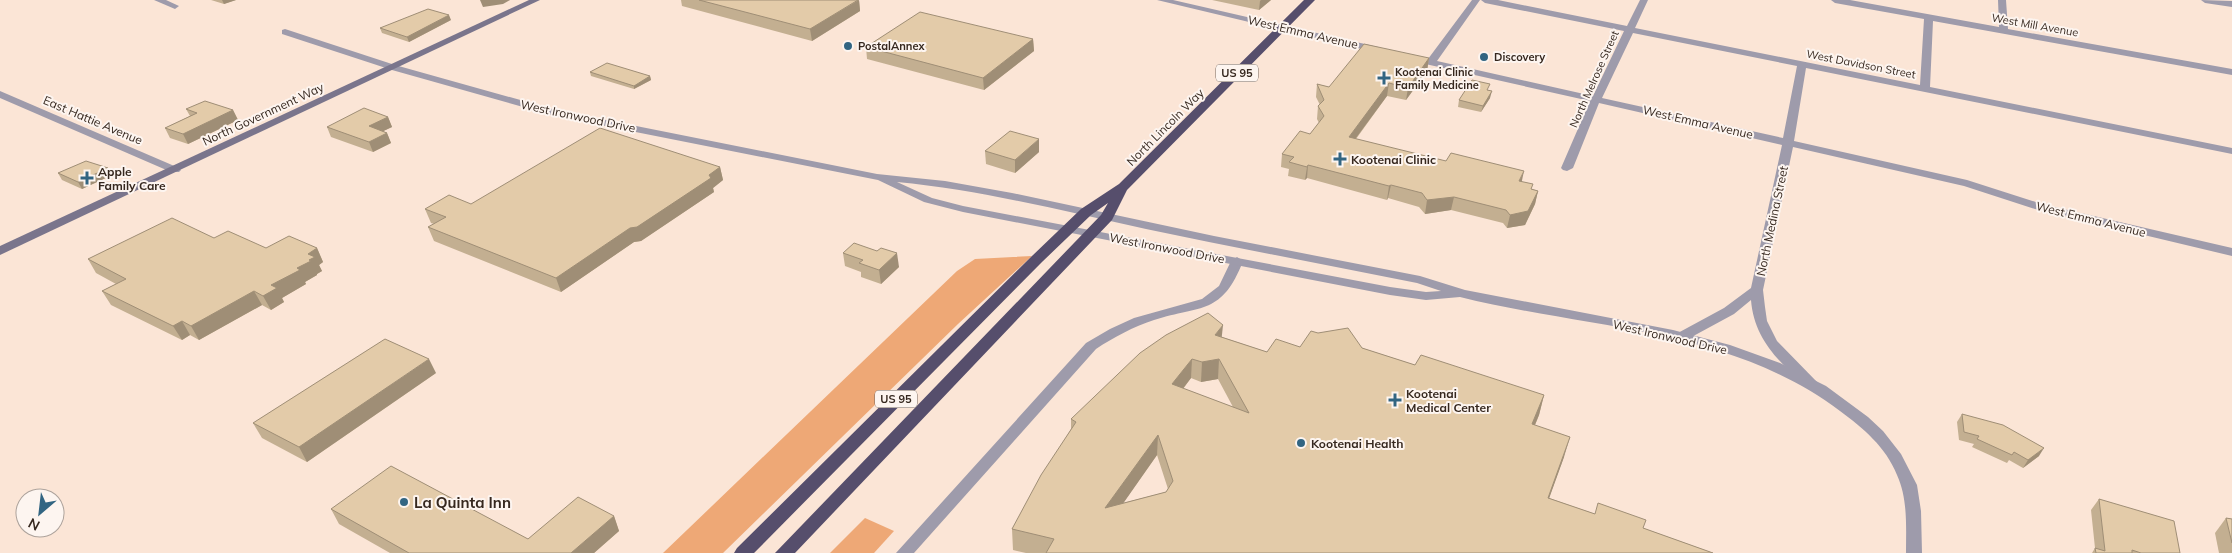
<svg xmlns="http://www.w3.org/2000/svg" width="2232" height="553" viewBox="0 0 2232 553" font-family="Mulish,sans-serif">
  <style>
    .green { fill: #eea876 }
    .lines { fill: none; stroke-linecap: round; stroke-linejoin: round }
    .minor { fill: #9e9bab; fill-rule: evenodd }
    .tertiary { fill: #9e9bab; fill-rule: evenodd }
    .secondary { fill: #7a758c; fill-rule: evenodd }
    .trunk { fill: #564e6c; fill-rule: evenodd }
    .wall { fill: #c3af91; fill-rule: evenodd }
    .shaded-wall { fill: #9f8e76 }
    .building { fill: #e3cba9; stroke: #9f8e76; fill-rule: evenodd }
    .poi-dot { fill: #326582; stroke: #fdf5f0; stroke-width: 2 }
    .labels { text-anchor: middle; dominant-baseline: central; stroke-width: 4; stroke-linejoin: round; paint-order: stroke }
    .far-street-label { font-size: 11px; fill: #36281f; stroke: #fdf5f0 }
    .far-poi-label { font-size: 11px; font-weight: bold; fill: #36281f; stroke: #fdf5f0; text-anchor: start }
    .shield { fill: #fdf5f0; stroke: #72665e; stroke-width: 1 }
    .shield-label { font-size: 11px; font-weight: bold; fill: #36281f }
    .street-label { font-size: 12px; fill: #36281f; stroke: #fdf5f0 }
    .poi-label { font-size: 12px; font-weight: bold; fill: #36281f; stroke: #fdf5f0; text-anchor: start }
    .near-poi-label { font-size: 15px; font-weight: bold; fill: #36281f; stroke: #fdf5f0; text-anchor: start }
  </style>
  <rect width="100%" height="100%" fill="#fbe5d6"/>
  <!-- green -->
  <g class="green">
    <path d="M1032 256 958 324 723 553H663L957 271 975 259Z"/>
    <path d="M865 518 894 531 874 553H830Z"/>
  </g>
  <g class="lines">
    <!-- minor -->
    <g class="minor">
      <path d="M154 0H166L179 6 175 9Z"/>
      <path d="M1157 0H1173L1378 47 1383 50 1378 53Z"/>
      <path d="M1472 0H1480L1437 61 1593 96 1624 31 1485 3 1481 0H1498L1627 26 1640 0H1648L1635 28 1920 85 1924 19 1835 3 1831 0H1850L1999 27 1998 0H2006L2008 29 2232 69V75L1933 21 1930 87 2232 148V154L1806 68 1794 141 1967 180 2042 204 2232 248V256L2035 209 1964 186 1793 147 1763 290 1765 307 1767 321 1777 341 1818 383 1816 386H1806C1779 362 1754 339 1751 300L1734 314 1686 340 1681 341 1674 337 1676 334 1724 308 1751 288 1782 145 1599 103 1573 168 1567 171 1563 170 1561 168 1590 101 1412 61 1407 58 1412 55 1428 59ZM1633 33 1797 66 1783 138 1602 98Z"/>
      <path d="M2201 0 2232 1V7L2205 3Z"/>
      <path d="M285 29 398 66 400 68 398 70H392L282 34V30Z"/>
      <path d="M0 91 179 168 181 170 179 172H171L0 98Z"/>
      <path d="M1237 257 1243 261C1222 315 1202 305 1154 320 1133 327 1114 337 1096 349L914 553H896L1086 343 1110 329 1134 318 1202 299 1219 286 1231 261Z"/>
    </g>
    <!-- tertiary -->
    <path class="tertiary" d="M395 65 556 110 877 174 945 181 1012 193 1214 236 1420 276 1465 290 1673 330 1730 345 1780 363 1826 386 1868 417 1883 431 1901 454 1917 485 1921 511 1922 553H1906C1906 527 1908 499 1897 475 1886 447 1863 428 1840 411 1730 328 1588 329 1460 297L1426 300 1390 295 963 212 924 202 878 180 555 116 392 70V66ZM897 182C981 190 1064 211 1146 229 1236 248 1327 265 1417 283L1441 291 1426 292 1390 287 963 206 932 198Z"/>
    <!-- secondary -->
    <path class="secondary" d="M529 0H540L0 255V246Z"/>
    <!-- trunk -->
    <path class="trunk" d="M1304 0H1315L1127 190 1112 220 795 553H775L1101 215 1108 203 1091 215 1042 262 754 553H734L737 548 1032 256 1081 209 1119 184Z"/>
  </g>
  <!-- wall -->
  <g class="wall">
    <path d="M211 0H236L224 4Z"/>
    <path d="M681 0H859L860 11 812 41 682 6Z"/>
    <path d="M1212 0H1271L1259 10Z"/>
    <path d="M451 20 409 42 382 33 380 28Z"/>
    <path d="M1033 39 1034 51 984 90 867 59 866 47Z"/>
    <path d="M1429 58 1427 71 1406 100 1387 96 1356 139 1521 181 1532 189 1538 191 1535 204 1525 225 1507 228 1503 223 1451 210 1425 214 1419 207 1388 198 1387 200 1307 178 1305 180 1288 176 1289 169 1281 167 1282 154 1310 134 1319 123 1317 119 1318 106 1320 105 1316 97 1317 84 1329 87Z"/>
    <path d="M590 72 650 76 651 80 634 89 591 76Z"/>
    <path d="M1489 90 1490 98 1481 112 1458 107 1459 100Z"/>
    <path d="M186 109 233 110 238 120 188 144 170 138 165 128 190 116Z"/>
    <path d="M388 117 392 127 383 131 387 133 391 143 373 152 331 137 327 127Z"/>
    <path d="M985 151 1039 152 1015 173 986 164Z"/>
    <path d="M720 167 723 180 713 188 714 192 641 241 634 242 561 292 434 241 428 227 434 224 431 223 425 209 471 204Z"/>
    <path d="M108 168 112 175 82 189 62 180 58 173Z"/>
    <path d="M214 238 266 248H317L323 262 319 265 322 271 317 274V275L305 282 306 284 282 298 284 302 271 310 262 305 199 340 190 335 182 340 111 305 102 291 116 284 96 273 88 259Z"/>
    <path d="M877 251 899 267 881 284 861 277V272L845 266 843 253Z"/>
    <path d="M1222 337 1267 352 1300 347 1362 348 1415 365 1544 395 1539 415 1535 425 1564 457 1549 498 1595 514 1643 528 1713 553H1026L1013 550 1012 529 1071 429V419ZM1191 378 1201 382 1218 379 1233 407 1183 389ZM1157 455 1168 489 1166 492 1123 503Z"/>
    <path d="M436 373 307 462 262 438 253 423Z"/>
    <path d="M1962 414 2039 456 2023 468 2009 460 2007 463 1972 447 1974 444 1959 440 1957 422Z"/>
    <path d="M2099 499 2180 553H2092L2095 548 2091 510Z"/>
    <path d="M331 509 528 539 614 516 619 531 594 553H390L339 524Z"/>
    <path d="M2226 518 2232 519V553H2219L2215 533Z"/>
  </g>
  <!-- shaded-wall -->
  <g class="shaded-wall">
    <path d="M222 0H236L224 4Z"/>
    <path d="M480 0H510L503 4 483 7Z"/>
    <path d="M859 0 860 11 812 41 810 29Z"/>
    <path d="M1261 0H1271L1259 10 1260 1Z"/>
    <path d="M449 15 451 20 409 42 407 37Z"/>
    <path d="M1033 39 1034 51 984 90 983 78Z"/>
    <path d="M1429 58 1427 71 1406 100 1408 88Z"/>
    <path d="M650 76 651 80 634 89V86Z"/>
    <path d="M1389 83 1387 96 1347 150 1349 137Z"/>
    <path d="M1492 91 1490 98 1481 112 1483 106Z"/>
    <path d="M233 110 238 120 188 144 183 134Z"/>
    <path d="M388 117 392 127 373 136 369 126Z"/>
    <path d="M387 133 391 143 373 152 369 142Z"/>
    <path d="M1039 139V152L1015 173V160Z"/>
    <path d="M1308 165 1307 178 1305 180 1307 167Z"/>
    <path d="M720 167 723 180 713 188 714 192 641 241 634 242 561 292 556 278Z"/>
    <path d="M108 168 112 175 82 189 78 182Z"/>
    <path d="M1524 171 1521 185 1519 181Z"/>
    <path d="M1391 185 1388 198 1387 200 1389 186Z"/>
    <path d="M1538 191 1535 204 1525 225 1507 228 1510 215Z"/>
    <path d="M1454 197 1451 210 1425 214 1427 200Z"/>
    <path d="M317 248 323 262 319 265 322 271 317 274V275L305 282 306 284 282 298 284 302 271 310 263 296 271 285 309 260 308 254Z"/>
    <path d="M897 253 899 267 881 284 879 270Z"/>
    <path d="M254 291 262 305 199 340 191 326Z"/>
    <path d="M182 321 190 335 182 340 173 326Z"/>
    <path d="M1223 325 1221 344 1215 335Z"/>
    <path d="M429 359 436 373 307 462 299 447Z"/>
    <path d="M1192 359 1191 378 1171 404 1172 384Z"/>
    <path d="M1219 359 1218 379 1201 382 1202 362Z"/>
    <path d="M1544 395 1539 415 1527 444 1532 424Z"/>
    <path d="M1158 435 1157 455 1106 528 1105 508Z"/>
    <path d="M1570 437 1564 457 1542 518 1548 498Z"/>
    <path d="M2044 448 2039 456 2023 468 2028 460Z"/>
    <path d="M614 516 619 531 594 553H571Z"/>
  </g>
  <!-- building -->
  <g class="building">
    <path d="M699 0H858L810 29Z"/>
    <path d="M428 9 449 15 407 37 380 28Z"/>
    <path d="M920 12 1033 39 983 78 866 47Z"/>
    <path d="M1364 44 1429 58 1408 88 1389 83 1349 137 1446 161 1451 153 1524 171 1519 181 1533 184 1531 189 1538 191 1528 211 1510 215 1506 210 1454 197 1427 200 1422 193 1391 185 1389 186 1308 165 1307 167 1289 162 1294 157 1282 154 1300 131 1310 134 1324 116 1318 106 1324 100 1317 84 1329 87Z"/>
    <path d="M607 63 650 76 634 86 590 72Z"/>
    <path d="M1472 80 1490 84 1487 90 1492 91 1483 106 1459 100Z"/>
    <path d="M205 101 233 110 183 134 165 128 197 113 186 109Z"/>
    <path d="M364 108 388 117 369 126 387 133 369 142 327 127Z"/>
    <path d="M600 128 720 167 709 175 711 178 637 227 630 228 556 278 428 227 446 217 425 209 449 195 471 204Z"/>
    <path d="M1010 131 1039 139 1015 160 985 151Z"/>
    <path d="M86 161 108 168 78 182 58 173Z"/>
    <path d="M172 218 214 238 228 231 266 248 289 236 317 248 308 254 315 257 309 260 311 261 297 268 300 270 271 285 277 288 263 296 254 291 191 326 182 321 173 326 102 291 126 279 88 259Z"/>
    <path d="M854 243 877 251 881 248 897 253 879 270 859 263 863 260 843 253Z"/>
    <path d="M1208 313 1223 325 1215 335 1267 352 1276 339 1300 347 1311 331 1318 333 1348 328 1362 348 1415 365 1421 355 1544 395 1532 424 1570 437 1548 498 1595 514 1598 503 1646 520 1643 528 1713 553H1046L1054 539 1012 529 1041 475 1076 422 1071 419 1140 353 1166 335ZM1192 359 1202 362 1219 359 1249 413 1172 384ZM1158 435 1173 481 1166 492 1105 508Z"/>
    <path d="M385 339 429 359 299 447 253 423Z"/>
    <path d="M1962 414 2003 425 2044 448 2028 460 2014 452 2012 455 1977 439 1979 436 1964 432Z"/>
    <path d="M391 466 528 539 578 497 614 516 571 553H409L331 509Z"/>
    <path d="M2099 499 2174 521 2180 553H2141L2132 550V553H2096L2095 548 2105 551Z"/>
    <path d="M2226 518 2232 519V543Z"/>
  </g>
  <!-- markers -->
  <g class="poi-dot">
    <circle cx="848" cy="46" r="5"/>
    <circle cx="1484" cy="57" r="5"/>
    <path d="M1381.5 70.5h5v5h5v5h-5v5h-5v-5h-5v-5h5z"/>
    <path d="M1337.5 151.5h5v5h5v5h-5v5h-5v-5h-5v-5h5z"/>
    <path d="M84.5 170.5h5v5h5v5h-5v5h-5v-5h-5v-5h5z"/>
    <path d="M1392.5 392.5h5v5h5v5h-5v5h-5v-5h-5v-5h5z"/>
    <circle cx="1301" cy="443" r="5"/>
    <circle cx="404" cy="502" r="5"/>
  </g>
  <g class="labels">
    <!-- far-street labels -->
    <g class="far-street-label">
      <text transform="translate(2035 25) rotate(10)">West Mill Avenue</text>
      <text transform="translate(1861 64) rotate(11)">West Davidson Street</text>
      <text transform="translate(1594 79) rotate(-66)">North Melrose Street</text>
    </g>
    <!-- far-poi labels -->
    <g class="far-poi-label">
      <text x="858" y="46">PostalAnnex</text>
      <text x="1494" y="57">Discovery</text>
      <text x="1395" y="72">Kootenai Clinic<tspan x="1395" dy="13">Family Medicine</tspan></text>
    </g>
    <!-- shield labels -->
    <g class="shield">
      <rect x="1216" y="64.5" width="42" height="17" rx="4"/>
      <rect x="875" y="390.5" width="42" height="17" rx="4"/>
    </g>
    <g class="shield-label">
      <text x="1237" y="73">US 95</text>
      <text x="896" y="399">US 95</text>
    </g>
    <!-- street labels -->
    <g class="street-label">
      <text transform="translate(1303 32) rotate(13)">West Emma Avenue</text>
      <text transform="translate(263 114) rotate(-25)">North Government Way</text>
      <text transform="translate(578 116) rotate(12)">West Ironwood Drive</text>
      <text transform="translate(93 120) rotate(23)">East Hattie Avenue</text>
      <text transform="translate(1698 122) rotate(13)">West Emma Avenue</text>
      <text transform="translate(1165 127) rotate(-45)">North Lincoln Way</text>
      <text transform="translate(2091 219) rotate(14)">West Emma Avenue</text>
      <text transform="translate(1772 221) rotate(-78)">North Medina Street</text>
      <text transform="translate(1167 248) rotate(11)">West Ironwood Drive</text>
      <text transform="translate(1670 337) rotate(13)">West Ironwood Drive</text>
    </g>
    <!-- poi labels -->
    <g class="poi-label">
      <text x="1351" y="159">Kootenai Clinic</text>
      <text x="98" y="171">Apple<tspan x="98" dy="14">Family Care</tspan></text>
      <text x="1406" y="393">Kootenai<tspan x="1406" dy="14">Medical Center</tspan></text>
      <text x="1311" y="443">Kootenai Health</text>
    </g>
    <!-- near-poi labels -->
    <g class="near-poi-label">
      <text x="414" y="502">La Quinta Inn</text>
    </g>
  </g>
  <!-- north arrow -->
  <g transform="translate(40 513) rotate(208)"><circle r="24" fill="#fdf5f0" stroke="#ada39c"/>
  <path d="M0-4L9 19L0 12L-9 19Z" fill="#326582"/>
  <text y="-8" font-size="14" font-weight="bold" text-anchor="middle" fill="#36281f">N</text>
  </g>
</svg>
